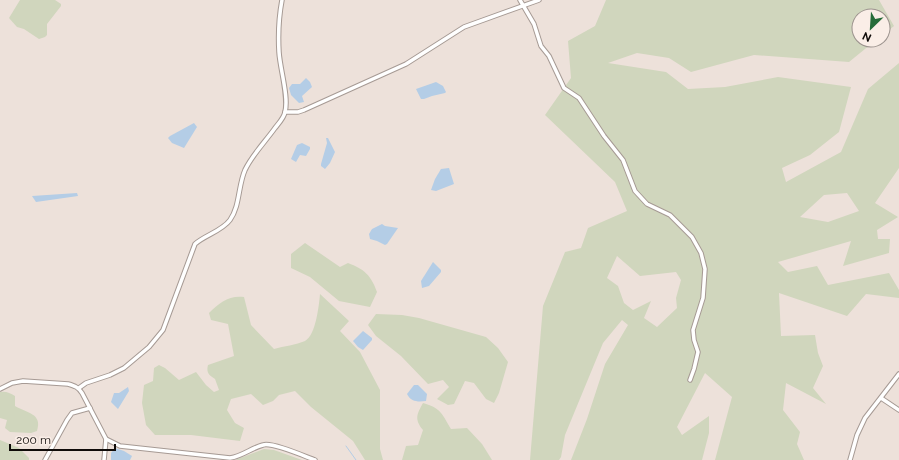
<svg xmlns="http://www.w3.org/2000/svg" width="899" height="460" viewBox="0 0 899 460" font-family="Raleway,sans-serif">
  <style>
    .green { fill: #d0d6bd; fill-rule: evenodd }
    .water { fill: #b4cde6 }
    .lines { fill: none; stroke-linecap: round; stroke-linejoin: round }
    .stream { stroke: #b4cde6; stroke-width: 1 }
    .minor-casing { stroke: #a69a94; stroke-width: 5.5 }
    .minor { stroke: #fff; stroke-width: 3.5 }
  </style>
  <rect width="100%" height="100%" fill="#ede1da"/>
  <!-- green -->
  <g class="green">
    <path d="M20 0H55L61 4V6L47 24V35L45 37 39 39 24 29 17 27 9 18Z"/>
    <path d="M606 0H879L894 26 883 35V16H859V40H876L849 62 754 55 691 72 669 58 637 53 608 63 666 72 688 89 725 87 778 77 851 87 839 132 810 155 782 168 786 182 841 152 868 89 899 63V168L875 203 898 217 877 230 878 239H890L889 253 843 266 851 241 778 262 788 272 817 266 828 285 889 273 899 290V298L866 294 847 316 779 293 781 336 815 335 818 353 823 366 813 388 826 404 786 383 783 410 800 432 797 444 804 460H715L732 397 705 373 677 427 682 435 709 416V433L702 460H571L587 419 605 364 628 325 622 320 603 343 565 435 561 457 559 460H530L543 306 565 252 581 248 588 228 627 211 615 182 545 115 571 78 568 41 595 26ZM847 193 859 211 828 222 800 217 824 195ZM617 256 640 276 676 272 681 280 676 298 677 308 657 327 644 318 651 301 633 310 624 303 618 286 607 278Z"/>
    <path d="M305 243 340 267 348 263C364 269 371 275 377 292L370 307 339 301 310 277 291 268V254Z"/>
    <path d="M320 294 349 321 340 331 360 352 380 390V449L383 460H365L353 441 311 407 295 391 279 395 273 401 263 405 251 394 231 399 227 410 235 423 244 428 240 441 191 435H155L146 425 142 403 144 385 153 381 154 368 159 365 165 368 179 380 196 372 206 385 214 392 219 390 215 379C209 375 206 373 208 365L234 356 228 324 211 320 209 313C219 303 229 295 244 297L251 325 274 349C284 346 296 345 305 341 316 335 319 305 320 294Z"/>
    <path d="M376 314 402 315 419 318 486 337 498 348 508 362 499 393 494 403 486 399 474 383 465 381 454 404 448 405 437 399 449 387 443 380 428 384 401 356 376 336 368 325Z"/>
    <path d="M0 392C6 391 10 393 15 396V406C26 413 43 413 37 431L31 433 10 432 5 428 7 420 0 418Z"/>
    <path d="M423 403C441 408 442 414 451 429L467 428 482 444 492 460H402L406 446 418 445 423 430C414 419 417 414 423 403Z"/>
    <path d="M0 440 19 448 29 458V460H0Z"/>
    <path d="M264 449 274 450 302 460H235Z"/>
  </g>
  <!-- water -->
  <g class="water">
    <path d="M306 78 310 82 312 87 302 96 304 102 299 103 291 95 289 88 292 84H300Z"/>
    <path d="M436 82 443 86 446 92 445 93 432 96 424 99H421L416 89Z"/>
    <path d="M194 123 197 127 184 148 172 143 168 138 170 136Z"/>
    <path d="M326 138H328L335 152 330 163 325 169 321 166V164L327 143Z"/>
    <path d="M302 143 310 147V149L306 156 300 155 296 162 291 159 297 145Z"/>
    <path d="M449 168 454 184 436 191 431 190 435 179 441 169Z"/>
    <path d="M77 193 78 196 36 202 32 196Z"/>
    <path d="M382 224 385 226 398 228 387 244 385 245 377 241 370 239 369 234 372 229Z"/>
    <path d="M433 262 441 270V272L429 286 422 288 421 281Z"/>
    <path d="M363 331 372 338V340L363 350 358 347 353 341Z"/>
    <path d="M414 385H418L427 394 426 401C418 402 411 402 407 394Z"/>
    <path d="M128 387 129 391 118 409 111 402 114 393H119Z"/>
    <path d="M115 448 124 451 132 456 130 460H111V453Z"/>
  </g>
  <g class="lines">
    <!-- stream -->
    <path class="stream" d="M346 446 356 460"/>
    <!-- minor casing -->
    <g class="minor-casing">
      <g id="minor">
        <path d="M520 0 534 24 541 46 549 56 564 88 579 98 604 136 623 160 635 191 647 204 670 215 692 237 701 253 705 269 703 298 693 330 694 340 698 352 694 369 690 380"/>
        <path d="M285 112H298L304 110 406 64 464 27 539 0"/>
        <path d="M79 388 86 383 110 375 124 368 149 347 163 330 195 244C205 235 222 231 230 220 240 206 238 186 245 170 252 155 265 142 275 128 278 124 284 118 285 112 289 97 280 69 279 52 278 35 279 16 282 0"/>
        <path d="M0 389 12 383 23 381 68 384C75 386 78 387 82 393L106 439 120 446 230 458C243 456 251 448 263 445 272 442 304 456 315 460"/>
        <path d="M881 398 899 410"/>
        <path d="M45 460 67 420 72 413 90 408"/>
        <path d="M104 460 106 439"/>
        <path d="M850 460 857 435 865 418 899 374"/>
      </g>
    </g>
    <!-- minor -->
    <use href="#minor" class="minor"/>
  </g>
  <!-- north arrow -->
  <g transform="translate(871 28) rotate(205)"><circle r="19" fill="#faeee7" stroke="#9c938e"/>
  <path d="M0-3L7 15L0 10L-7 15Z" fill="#266c39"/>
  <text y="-6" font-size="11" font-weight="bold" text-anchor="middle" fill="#0f0b09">N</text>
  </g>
  <!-- scale -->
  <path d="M10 444v6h105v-6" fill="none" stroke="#0f0b09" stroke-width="2"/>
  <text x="16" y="444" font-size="12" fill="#0f0b09" stroke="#faeee7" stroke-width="3" paint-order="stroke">200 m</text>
</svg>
